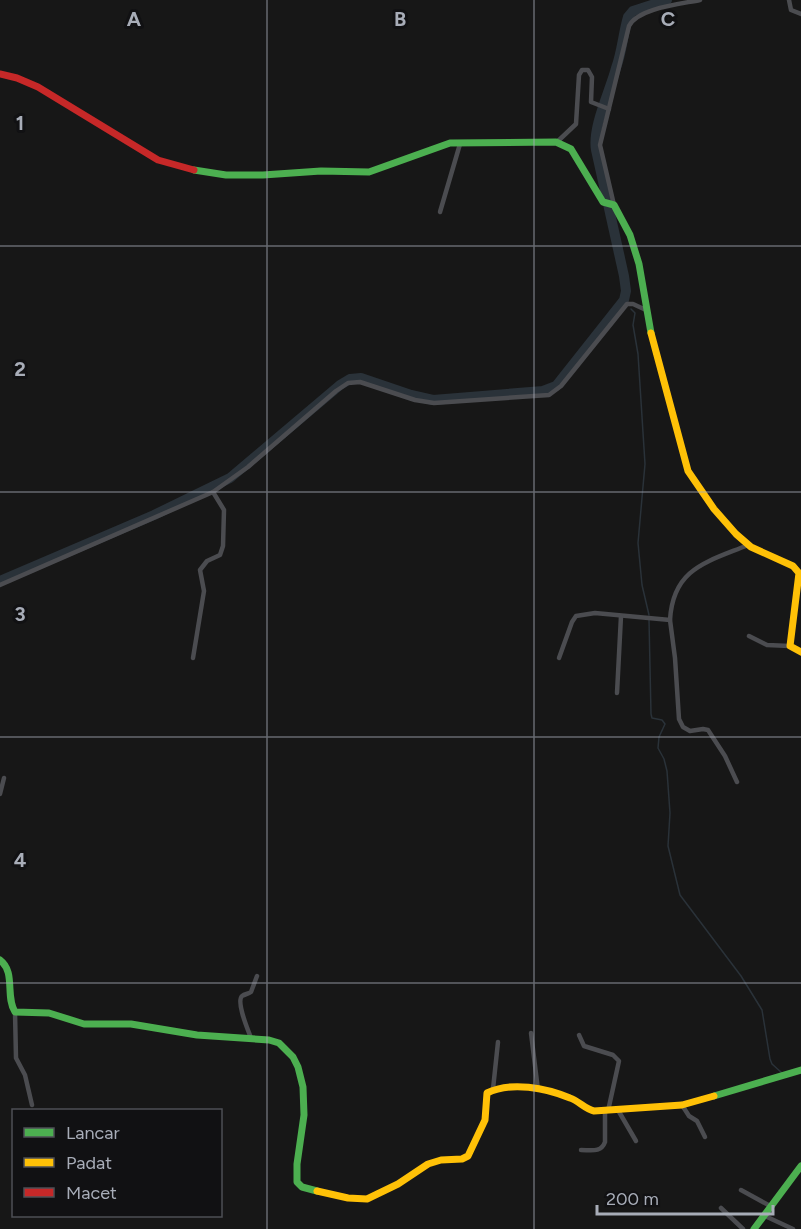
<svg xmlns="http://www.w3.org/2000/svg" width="801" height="1229" viewBox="0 0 801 1229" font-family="Figtree,sans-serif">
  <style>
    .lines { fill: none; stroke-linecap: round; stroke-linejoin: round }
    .stream { stroke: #2a3239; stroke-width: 1.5 }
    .river { stroke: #2a3239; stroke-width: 10 }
    .street { stroke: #4b4c50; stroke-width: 4.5 }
    .fast { stroke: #4caf50; stroke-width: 7 }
    .slow { stroke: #ffc107; stroke-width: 7 }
    .jam { stroke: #c62828; stroke-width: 7 }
    .grid { fill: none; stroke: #a8adb8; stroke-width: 1.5; stroke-opacity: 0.55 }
    .grid-label { font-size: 20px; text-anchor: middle; font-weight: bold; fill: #a8adb8; stroke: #111113; stroke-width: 6; stroke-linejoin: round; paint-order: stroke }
  </style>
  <rect width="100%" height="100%" fill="#171717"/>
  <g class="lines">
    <!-- stream -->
    <g class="stream">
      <path d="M624 300 625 302"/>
      <path d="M631 309 635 313 633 325 638 354 645 464 638 543 642 585 649 615"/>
      <path d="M649 620 651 714 652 718 662 720 665 724 659 737 658 748 664 759 667 771 670 813 668 846 680 895 741 976 762 1010 770 1059 772 1064 782 1073"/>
    </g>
    <!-- river -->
    <path class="river" d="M0 581 154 515 230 478 340 385 350 379 361 378 411 395 433 400 543 391 556 386 624 300 626 291 624 276 596 150C592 127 610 91 616 68 622 52 623 34 628 17L633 11 667 0"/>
    <!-- street -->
    <g class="street">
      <path d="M789 0 791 10 801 14"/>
      <path d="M557 142 576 124 579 75 582 70H588L592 77 591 102 609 109"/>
      <path d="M614 205 600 145 629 26C638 8 681 4 700 0"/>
      <path d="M440 212 460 144"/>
      <path d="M0 585 213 492 248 467 336 391 348 383 360 382 415 400 434 403 549 395 561 386 627 304H633L646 310"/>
      <path d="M670 620 675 658 679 719 683 727 690 731 703 729 708 730 725 756 737 782"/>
      <path d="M749 636 767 645 790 646"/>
      <path d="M193 658 204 591 200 570 207 561 220 555 223 546 224 510 213 492"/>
      <path d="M559 658 572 622 576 616 595 613 670 620C673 568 707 562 748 545"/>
      <path d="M617 693 621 616"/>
      <path d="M0 794 4 778"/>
      <path d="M15 1012 16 1058 25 1075 32 1105"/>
      <path d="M531 1033 538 1090"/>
      <path d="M579 1035 584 1046 613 1055 619 1061 608 1111"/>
      <path d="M251 1038C248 1030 236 1002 242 996 245 994 248 994 251 992L257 976"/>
      <path d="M493 1089 498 1042"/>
      <path d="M682 1105 689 1116 697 1121 705 1137"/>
      <path d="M618 1110 636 1141"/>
      <path d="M581 1150C591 1150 601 1153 605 1142V1111"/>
      <path d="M741 1190 772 1207"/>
      <path d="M721 1208 743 1229"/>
      <path d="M765 1216 793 1229"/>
    </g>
    <!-- fast -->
    <g class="fast">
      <path d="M194 170 226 175H263L321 171 369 172 450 143 556 142 571 149 603 202 614 205 630 235 639 264 651 333"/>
      <path d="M0 960C16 972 5 996 15 1012L49 1013 84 1024H131L197 1035 269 1040 279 1043 293 1057 298 1067 303 1087 304 1115 297 1164V1182L302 1187 317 1191"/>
      <path d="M714 1096 801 1070"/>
      <path d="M754 1229 801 1166"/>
    </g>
    <!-- slow -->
    <g class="slow">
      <path d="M651 333 688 471 714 509 736 534 751 547 793 566 799 573 790 646 801 652"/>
      <path d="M317 1191 348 1198 367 1199 398 1184 428 1164 441 1160 462 1159 468 1156 485 1120 487 1093C511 1081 546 1088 570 1098 579 1101 585 1109 594 1111L682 1105 714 1096"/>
    </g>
    <!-- jam -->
    <path class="jam" d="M0 74 17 78 38 87 158 160 194 170"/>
  </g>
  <!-- grid -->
  <path class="grid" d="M267 0V1229M534 0V1229M0 246H801M0 492H801M0 737H801M0 983H801"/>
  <g class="grid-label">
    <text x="134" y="26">A</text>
    <text x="400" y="26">B</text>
    <text x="668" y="26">C</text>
    <text x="20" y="130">1</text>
    <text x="20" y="376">2</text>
    <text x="20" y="621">3</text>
    <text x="20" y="867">4</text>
  </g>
  <!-- legend -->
  <rect x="12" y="1109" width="210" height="108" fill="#111113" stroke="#4d4f55" stroke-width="1.5"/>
  <rect x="24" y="1128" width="30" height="9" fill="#4caf50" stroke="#4d4f55" stroke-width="1.5"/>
  <text x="66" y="1139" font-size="18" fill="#a8adb8">Lancar</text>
  <rect x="24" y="1158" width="30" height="9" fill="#ffc107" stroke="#4d4f55" stroke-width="1.5"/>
  <text x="66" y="1169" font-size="18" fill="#a8adb8">Padat</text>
  <rect x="24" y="1188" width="30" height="9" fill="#c62828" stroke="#4d4f55" stroke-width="1.5"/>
  <text x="66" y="1199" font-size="18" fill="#a8adb8">Macet</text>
  <!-- scale -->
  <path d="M597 1205v9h176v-9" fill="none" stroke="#a8adb8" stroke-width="3"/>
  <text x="606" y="1205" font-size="18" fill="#a8adb8" stroke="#111113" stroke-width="4.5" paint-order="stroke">200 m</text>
</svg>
